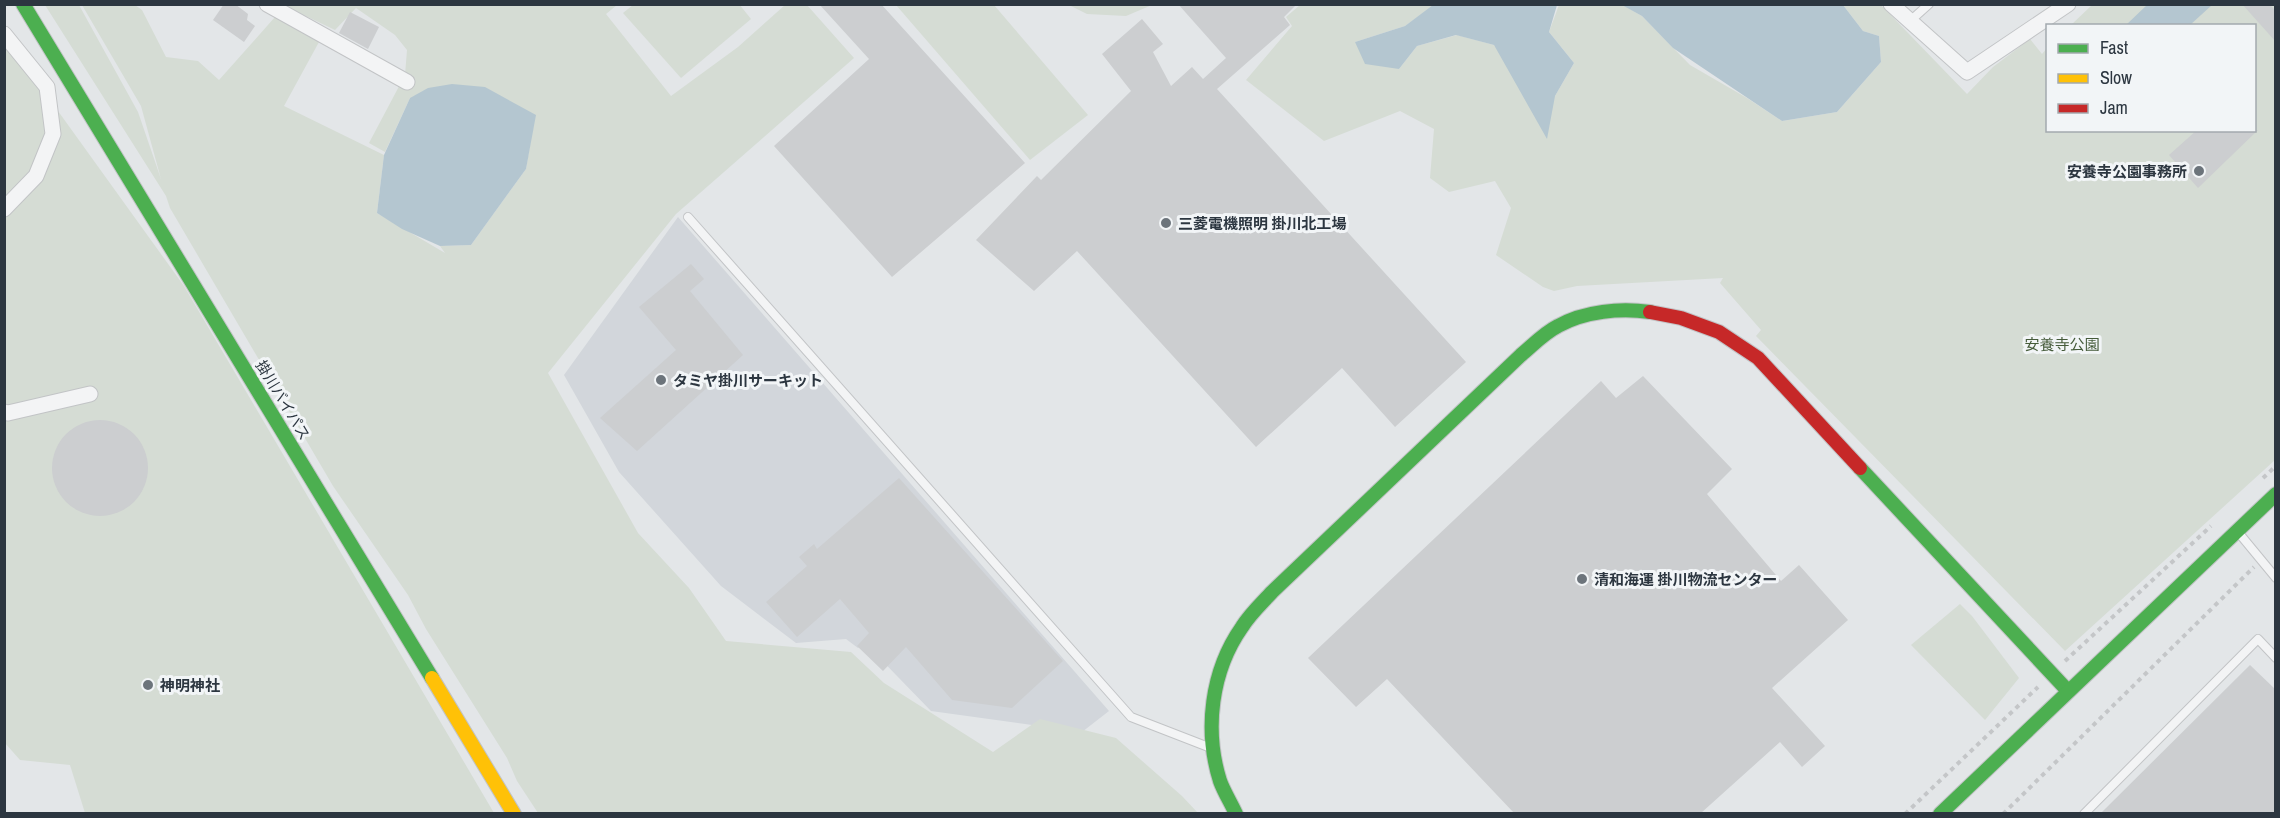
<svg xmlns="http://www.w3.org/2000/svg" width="2280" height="818" viewBox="0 0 2280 818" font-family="'Archivo Narrow','Noto Sans JP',sans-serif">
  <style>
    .built { fill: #d2d6db }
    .green { fill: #d5dcd4 }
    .water { fill: #b4c6d0 }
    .building { fill: #ccced0 }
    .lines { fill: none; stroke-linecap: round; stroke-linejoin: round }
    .lane-casing { stroke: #c2c4c6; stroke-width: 10 }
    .street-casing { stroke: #c2c4c6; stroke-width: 17 }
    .fast-casing { stroke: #c2c4c6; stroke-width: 16 }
    .slow-casing { stroke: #c2c4c6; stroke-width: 16 }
    .jam-casing { stroke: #c2c4c6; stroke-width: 16 }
    .path { stroke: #c4c6c8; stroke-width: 4; stroke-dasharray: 4.5 4.5; stroke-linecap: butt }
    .lane { stroke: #f3f4f5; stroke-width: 8 }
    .street { stroke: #f3f4f5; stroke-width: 15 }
    .fast { stroke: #4caf50; stroke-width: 14 }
    .slow { stroke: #ffc107; stroke-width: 14 }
    .jam { stroke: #c62828; stroke-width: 14 }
    .poi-dot { fill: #6c747b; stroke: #f2f5f7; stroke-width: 2 }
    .labels { text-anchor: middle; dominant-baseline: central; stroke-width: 6; stroke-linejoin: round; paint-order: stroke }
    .poi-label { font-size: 15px; font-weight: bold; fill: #2c3640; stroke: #f2f5f7; text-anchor: start }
    .park-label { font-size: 15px; fill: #455b3a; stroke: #f2f5f7 }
    .street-label { font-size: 15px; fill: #2c3640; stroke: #f2f5f7 }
  </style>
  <rect width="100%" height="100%" fill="#e3e6e8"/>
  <!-- built -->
  <path class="built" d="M678 217 1109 711 1082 732 931 711 865 643 858 648 846 639 796 643 721 586 619 472 564 375Z"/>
  <!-- green -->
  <g class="green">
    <path d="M739 4 751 19 681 78 623 13 633 5Z"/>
    <path d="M45 5H79L138 112 161 179 141 106 82 5H135L142 10 166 57 198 61 219 80 275 17 319 42 284 106 384 155 377 213 445 253 440 246 471 245 526 169 535 115 410 98 385 152 369 143 405 75 407 50 395 35 356 8 335 30 285 6V5H617L606 14 671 96 738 47 785 5H807L854 58 676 214 548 373 638 533 689 588 726 641 851 652 884 683 993 752 1040 719 1116 738 1182 796 1198 813H538L517 781 507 758 426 629 408 595 333 486 170 208 166 196Z"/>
    <path d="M896 5H994L1088 115 1030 160Z"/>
    <path d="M1069 5H1152L1126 16 1087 14Z"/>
    <path d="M1300 5H1435L1405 26 1355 42 1399 69 1417 46 1457 35 1494 45 1555 96 1574 63 1549 32 1559 5H1623L1642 16 1690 65 1747 98 1782 121 1837 112 1881 62 1879 36 1863 31 1843 5H1881L1967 94 1993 67 2030 39 2042 54 2047 48 2048 130H2254V26L2071 25 2092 5H2275V460L2065 651 1756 336 1761 330 1720 283 1723 278 1577 286 1554 291 1543 287 1496 255 1511 208 1495 181 1449 192 1430 178 1434 129 1400 111 1324 141 1246 80 1292 26 1286 17Z"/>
    <path d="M4 36 184 286 494 813H85L70 765 20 760 5 743Z"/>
    <path d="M1960 604 1972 616 2019 678 1985 720 1911 645Z"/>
  </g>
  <!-- water -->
  <g class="water">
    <path d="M1433 5H1557L1549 32 1574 63 1555 96 1547 139 1494 45 1456 35 1417 46 1399 69 1365 64 1355 42 1405 26Z"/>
    <path d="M1622 5H1843L1863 31 1879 36 1881 62 1837 112 1782 121 1673 48 1642 16Z"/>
    <path d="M2147 5V4L2212 5 2190 25H2126Z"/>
    <path d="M452 84 485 87 536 115 526 169 471 245 440 246 402 229 377 213 384 155 410 98 428 88Z"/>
  </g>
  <!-- building -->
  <g class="building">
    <path d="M224 4H235L248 14 247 20 255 26 244 42 213 20Z"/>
    <path d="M819 4H881L1025 163 892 277 774 146 869 59Z"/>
    <path d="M1178 4H1297L1284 17 1290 25 1217 89 1466 362 1395 427 1342 368 1256 447 1077 251 1034 291 976 240 1037 176 1041 180 1131 91 1102 54 1142 19 1163 44 1153 52 1171 86 1192 67 1203 79 1226 58Z"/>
    <path d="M2242 4H2269L2276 11V42Z"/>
    <path d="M350 12 379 27 368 49 339 33Z"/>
    <path d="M2197 130H2258L2198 188 2169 155Z"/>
    <path d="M691 264 704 279 690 291 743 355 637 451 600 418 676 350 639 307Z"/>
    <path d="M1643 376 1732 469 1707 494 1781 581 1799 565 1848 620 1772 688 1825 746 1802 767 1780 742 1701 813H1514L1387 679 1356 707 1308 658 1601 381 1616 398Z"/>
    <circle cx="100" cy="468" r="48"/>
    <path d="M899 478 1063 661 1012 708 952 700 906 647 883 671 857 646 869 633 840 599 797 637 766 602 807 566 799 557 814 544 817 549Z"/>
    <path d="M2250 665 2276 690V813H2101Z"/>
  </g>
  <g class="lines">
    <!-- lane casing -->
    <g class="lane-casing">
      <g id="lane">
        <path d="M1909 22 1929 4"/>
        <path d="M688 217 1131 717 1211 748"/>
        <path d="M2238 532 2276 578"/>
        <path d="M2084 814 2258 639 2276 658"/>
      </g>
    </g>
    <!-- street casing -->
    <g class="street-casing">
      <g id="street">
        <path d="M267 4 407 82"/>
        <path d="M1891 4 1967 72 2068 4"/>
        <path d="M4 34 47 87 53 134 36 176 4 209"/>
        <path d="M4 412 8 413 90 394"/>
      </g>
    </g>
    <!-- fast casing -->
    <g class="fast-casing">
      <g id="fast">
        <path d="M23 4 432 678"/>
        <path d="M1860 468 2068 691"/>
        <path d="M1236 814C1231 803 1224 792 1220 781 1204 730 1211 671 1242 627 1250 614 1262 603 1272 592L1521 355C1533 345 1544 333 1558 326 1585 311 1620 308 1650 312"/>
        <path d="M1940 814 2276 494"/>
      </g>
    </g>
    <!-- slow casing -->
    <g class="slow-casing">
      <path id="slow" d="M432 678 514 814"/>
    </g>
    <!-- jam casing -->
    <g class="jam-casing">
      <path id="jam" d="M1650 312 1681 318 1719 332 1758 358 1860 468"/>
    </g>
    <!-- path -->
    <g class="path">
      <path d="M2263 478 2276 466"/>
      <path d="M2065 661 2211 526"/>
      <path d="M1905 814 2038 687"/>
      <path d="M2003 814 2254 567"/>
    </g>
    <!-- lane -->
    <use href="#lane" class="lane"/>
    <!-- street -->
    <use href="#street" class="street"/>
    <!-- fast -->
    <use href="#fast" class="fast"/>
    <!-- slow -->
    <use href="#slow" class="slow"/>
    <!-- jam -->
    <use href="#jam" class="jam"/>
  </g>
  <!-- markers -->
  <g class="poi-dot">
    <circle cx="2199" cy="171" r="6"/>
    <circle cx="1166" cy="223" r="6"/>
    <circle cx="661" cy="380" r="6"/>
    <circle cx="1582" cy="579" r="6"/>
    <circle cx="148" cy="685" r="6"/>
  </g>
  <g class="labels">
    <!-- poi labels -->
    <g class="poi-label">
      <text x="2187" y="171" text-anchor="end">安養寺公園事務所</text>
      <text x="1178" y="223">三菱電機照明 掛川北工場</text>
      <text x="673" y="380">タミヤ掛川サーキット</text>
      <text x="1594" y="579">清和海運 掛川物流センター</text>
      <text x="160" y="685">神明神社</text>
    </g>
    <!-- park labels -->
    <g class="park-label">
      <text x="2062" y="344">安養寺公園</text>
    </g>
    <!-- street labels -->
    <g class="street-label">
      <text transform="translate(283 400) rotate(59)">掛川バイパス</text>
    </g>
  </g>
  <!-- border -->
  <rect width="2280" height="818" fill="none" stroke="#2c3640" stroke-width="12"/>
  <!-- legend -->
  <rect x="2046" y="24" width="210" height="108" fill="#f2f5f7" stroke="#a3a9ae" stroke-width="1.5"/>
  <rect x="2058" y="44" width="30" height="9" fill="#4caf50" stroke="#a3a9ae" stroke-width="1.5"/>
  <text x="2100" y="54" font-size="18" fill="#2c3640">Fast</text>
  <rect x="2058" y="74" width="30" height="9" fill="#ffc107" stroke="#a3a9ae" stroke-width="1.5"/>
  <text x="2100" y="84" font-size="18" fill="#2c3640">Slow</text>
  <rect x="2058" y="104" width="30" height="9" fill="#c62828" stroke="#a3a9ae" stroke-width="1.5"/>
  <text x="2100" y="114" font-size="18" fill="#2c3640">Jam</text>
</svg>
